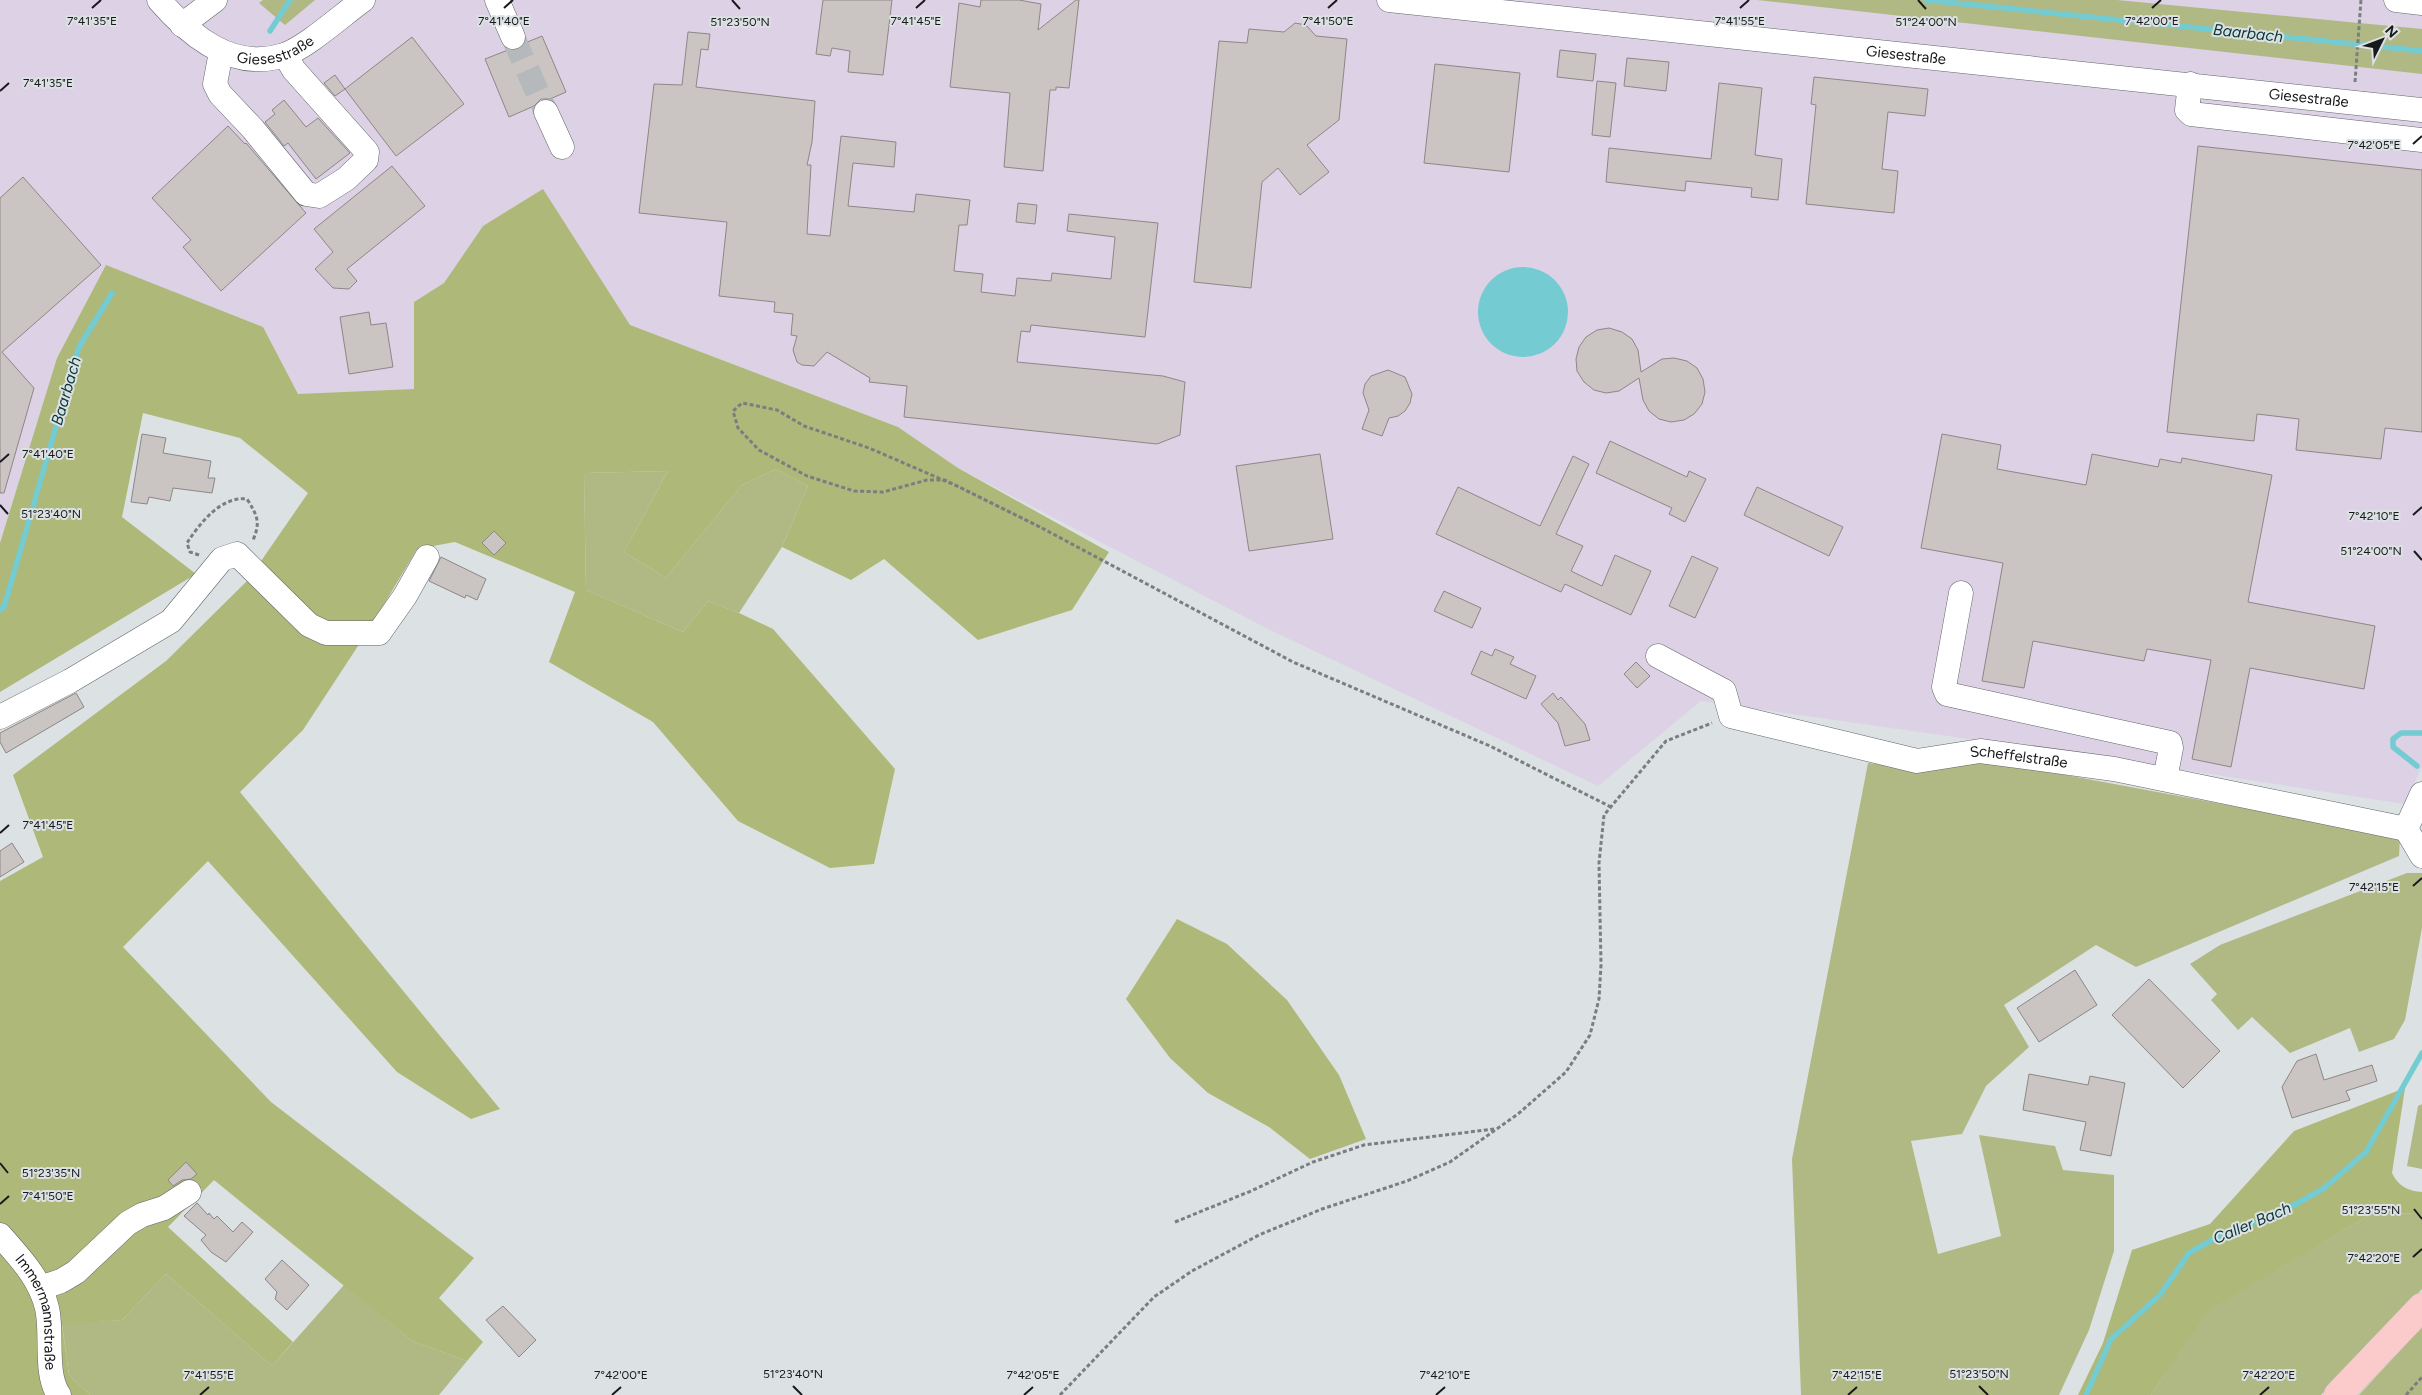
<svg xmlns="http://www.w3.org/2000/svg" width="2422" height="1395" viewBox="0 0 2422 1395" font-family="Figtree,sans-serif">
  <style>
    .industrial { fill: #ddd1e5 }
    .green { fill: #b0b983 }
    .forest { fill: #aeb879 }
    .water { fill: #74cbd1 }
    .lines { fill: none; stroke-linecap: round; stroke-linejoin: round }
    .stream { stroke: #74cbd1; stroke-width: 5.5 }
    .building { fill: #cac4c3; stroke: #8d8787 }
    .minor-tunnel { stroke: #b5b9bc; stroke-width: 24; stroke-dasharray: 24 12; stroke-linecap: butt }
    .minor-casing { stroke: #616568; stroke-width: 25 }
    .major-casing { stroke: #bebfbf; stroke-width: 29 }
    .path { stroke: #7a7e80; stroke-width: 3; stroke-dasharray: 4 2.5; stroke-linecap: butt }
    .minor { stroke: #fff; stroke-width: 24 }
    .major { stroke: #fbcbcb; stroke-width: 28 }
    .ticks { fill: none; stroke: #17191a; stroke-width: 2 }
    .labels { text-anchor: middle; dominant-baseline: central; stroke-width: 4; stroke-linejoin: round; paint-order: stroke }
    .street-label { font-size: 15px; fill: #17191a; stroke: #dce1e4 }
    .water-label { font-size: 16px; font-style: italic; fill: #093537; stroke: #dce1e4 }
    .ticks-label { font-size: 12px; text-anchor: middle; fill: #17191a; stroke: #dce1e4; stroke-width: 4; stroke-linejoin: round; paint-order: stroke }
  </style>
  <rect width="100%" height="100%" fill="#dce1e4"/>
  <!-- industrial -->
  <path class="industrial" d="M0 0H2422V767L2404 804 2132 762 1701 701 1598 786 1268 629 958 468 898 427 630 325 543 190 483 226 444 283 414 302V389L298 395 263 327 57 358 0 543Z"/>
  <!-- green -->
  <g class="green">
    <path d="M263 0H315L285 25 259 3Z"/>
    <path d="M1757 0H2117L2422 29V74Z"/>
    <path d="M776 469 808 486 782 547 739 613 708 601 683 632 586 590 584 473 668 471 624 552 666 578 742 485Z"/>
    <path d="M1980 759 2400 837 2399 856 2136 967 2096 945 2004 1005 2029 1047 1986 1086 1962 1134 1911 1141 1938 1254 2001 1236 1979 1135 2055 1146 2063 1170 2114 1175V1251L2089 1330 2059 1395H1801L1792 1159 1868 763 1929 771Z"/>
    <path d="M2407 873H2422V928L2405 1020 2394 1039 2359 1052 2350 1028 2290 1053 2252 1017 2238 1030 2211 1000 2217 994 2190 964 2220 945Z"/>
    <path d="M2422 1104V1169L2407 1166 2418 1106Z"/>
    <path d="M2373 1213 2422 1214V1289L2321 1395H2151L2207 1311Z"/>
    <path d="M166 1274 272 1366 344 1285 412 1341 467 1361 439 1395H90L69 1375 62 1324 122 1320Z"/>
    <path d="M2422 1327V1395H2359Z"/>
  </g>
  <!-- forest -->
  <g class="forest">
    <path d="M543 189 630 325 898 427 958 468 1109 552 1072 610 978 640 884 559 851 580 782 547 808 486 776 469 742 485 666 578 624 552 668 471 584 473 586 590 683 632 708 601 739 613 773 629 895 769 874 864 830 868 738 821 653 722 549 662 575 592 455 542 417 549 371 626 303 730 240 792 500 1109 471 1119 397 1072 208 861 123 947 271 1102 474 1258 439 1298 483 1342 467 1361 412 1341 214 1180 168 1227 293 1342 272 1366 166 1274 122 1320 62 1325 69 1375 90 1395H0V881L43 857 13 775 166 661 248 580 308 493 240 438 143 413 122 517 196 574 0 692V543L57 358 106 265 263 327 298 394 414 389V302L444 283 483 226Z"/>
    <path d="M1177 919 1227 944 1287 1000 1339 1075 1366 1139 1310 1159 1269 1127 1208 1093 1170 1058 1126 999Z"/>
    <path d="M2405 1088 2392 1173C2398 1186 2408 1191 2422 1192V1214L2373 1213 2208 1311 2151 1395H2078L2103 1343 2132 1250 2210 1224 2294 1131Z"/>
  </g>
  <!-- water -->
  <circle class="water" cx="1523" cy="312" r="45"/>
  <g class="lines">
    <!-- stream -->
    <g class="stream">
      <path d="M1926 0 2422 51"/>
      <path d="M270 31 290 0"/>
      <path d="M0 610 4 607 79 347 112 293"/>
      <path d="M2417 766 2393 747V739L2401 733H2422"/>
      <path d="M2086 1395 2111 1339 2160 1295 2189 1253 2219 1236 2285 1210 2323 1189 2366 1152 2422 1053"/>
    </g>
  </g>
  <!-- building -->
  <g class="building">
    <path d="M823 0H892L883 75 848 72 850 51 832 48 830 56 816 54Z"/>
    <path d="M981 0H1019L1041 4 1038 30 1076 0H1079L1069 88 1056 87V90H1050L1043 171 1004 167 1010 93 950 87 959 3 980 7Z"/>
    <path d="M1295 23 1306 25 1316 36 1347 39 1339 120 1307 145 1329 172 1300 195 1278 168 1262 182 1251 288 1194 282 1219 41 1247 43 1249 29 1284 32Z"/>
    <path d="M688 32 710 34 708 50 701 49 696 87 815 101 812 142 807 165H811L807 234 830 236 841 136 896 142 894 167 853 163 848 206 914 212 916 194 970 200 967 225H959L954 271 983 274 981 292 1015 296 1017 278 1051 281 1052 273 1111 279 1115 237 1067 231 1069 214 1158 223 1145 337 1031 325 1030 332 1021 331 1017 362 1163 376 1185 382 1180 435 1157 444 904 417 907 386 869 382 870 378 827 352 814 366 802 365 797 362 793 350 797 336 791 335 793 314 774 312 775 302 719 296 727 222 639 213 654 84 682 85Z"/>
    <path d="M542 36 566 92 550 99H541L534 106 509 117 485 59 508 50H518L525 43Z"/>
    <path d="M412 37 464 104 396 156 345 89Z"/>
    <path d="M1560 50 1596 54 1593 81 1557 77Z"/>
    <path d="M1627 58 1669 62 1666 91 1624 86Z"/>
    <path d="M1435 64 1520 73 1509 172 1424 163Z"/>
    <path d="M335 75 345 89 335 96 324 83Z"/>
    <path d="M1814 77 1928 89 1925 116 1888 112 1882 169 1898 171 1894 213 1806 204 1816 105 1811 104Z"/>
    <path d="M1597 81 1616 83 1610 137 1592 135Z"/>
    <path d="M1719 83 1762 88 1755 155 1782 159 1778 200 1751 197 1752 188 1686 181 1685 191 1606 182 1609 148 1711 159Z"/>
    <path d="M284 100 306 127 318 118 350 153 316 179 288 143 284 146 265 122 275 114 272 110Z"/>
    <path d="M228 126 245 144 246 143 306 213 221 291 183 247 191 240 152 198Z"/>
    <path d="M2198 146 2422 170V432L2385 428 2381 459 2296 450 2299 419 2257 414 2254 441 2167 432Z"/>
    <path d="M392 166 425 206 347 269 357 281 349 289 333 288 315 269 333 252 314 229Z"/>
    <path d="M23 177 101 265 2 352 34 388 4 493H0V198Z"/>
    <path d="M1018 203 1037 205 1035 224 1016 222Z"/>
    <path d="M369 312 371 325 386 323 393 367 349 374 340 317Z"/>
    <path d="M1609 328 1622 332 1632 339 1638 350 1641 372 1662 359 1674 358 1687 361 1697 368 1703 379 1705 392 1702 404 1694 414 1684 420 1671 422 1659 419 1649 411 1643 400 1639 378 1619 391 1606 393 1594 390 1584 382 1577 371 1576 359 1579 347 1586 337 1597 330Z"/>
    <path d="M1388 370 1405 377 1412 394 1410 403 1405 411 1398 416 1389 418 1382 436 1362 429 1369 410 1363 393 1365 384 1371 376Z"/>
    <path d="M142 434 166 438 163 453 211 461 208 478H215L212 493 173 488 170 501 149 497 147 504 131 502Z"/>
    <path d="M1942 434 2001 445 1997 469 2086 485 2092 454 2158 467 2160 459 2181 463 2182 458 2272 475 2248 602 2375 626 2364 689 2250 668 2231 767 2192 759 2211 660 2147 649 2144 661 2033 641 2024 688 1982 681 2003 563 1921 548Z"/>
    <path d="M1610 441 1687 477 1689 471 1706 479 1685 522 1669 514 1672 508 1596 473Z"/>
    <path d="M1320 454 1333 539 1249 551 1236 466Z"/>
    <path d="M1573 456 1589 464 1556 534 1583 546 1571 571 1602 586 1615 555 1651 571 1631 615 1565 584 1561 592 1436 534 1458 487 1540 526Z"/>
    <path d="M1757 487 1843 527 1829 556 1744 515Z"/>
    <path d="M494 531 506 543 494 555 482 543Z"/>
    <path d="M1692 556 1718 568 1695 618 1669 606Z"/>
    <path d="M441 557 486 579 477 600 466 595 465 598 429 581Z"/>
    <path d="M1444 591 1481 608 1472 628 1434 611Z"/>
    <path d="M1495 649 1514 657 1510 664 1536 676 1526 699 1471 674 1481 651 1492 656Z"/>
    <path d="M1636 662 1650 676 1637 688 1624 674Z"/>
    <path d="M76 693 84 707 6 753 0 742V733Z"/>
    <path d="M1553 693 1558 700 1561 697 1585 724 1590 740 1565 746 1558 723 1541 704Z"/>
    <path d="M12 843 24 862 0 877V851Z"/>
    <path d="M2075 970 2097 1005 2039 1042 2017 1008Z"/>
    <path d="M2149 979 2220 1051 2183 1088 2112 1015Z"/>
    <path d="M2316 1054 2324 1080 2372 1065 2377 1081 2346 1091 2350 1100 2292 1118 2282 1087 2297 1061Z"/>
    <path d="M2029 1074 2088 1085 2090 1076 2125 1083 2111 1156 2080 1150 2086 1122 2023 1110Z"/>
    <path d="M186 1162 197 1174 191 1179 182 1180 173 1186 168 1180Z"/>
    <path d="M197 1203 208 1215 209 1213 214 1219 217 1216 233 1232 242 1222 253 1232 226 1262 211 1252 201 1240 206 1235 184 1216Z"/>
    <path d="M282 1260 309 1285 287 1310 275 1299 277 1292 265 1279Z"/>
    <path d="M503 1306 536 1340 519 1357 486 1320Z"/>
  </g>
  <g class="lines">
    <!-- minor-tunnel -->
    <path class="minor-tunnel" d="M513 37 546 112"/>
    <!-- minor casing -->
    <g class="minor-casing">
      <g id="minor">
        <path id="s1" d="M159 0C190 36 233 72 284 55 307 47 342 15 363 0"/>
        <path d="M497 0 513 37"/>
        <path id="s2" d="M1389 0 2422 110"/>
        <path d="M2396 0 2422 3"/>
        <path d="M182 25 215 0"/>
        <path d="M221 52 215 84 220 94 253 129 306 194 319 196 346 179 366 160 367 152 294 70 285 55"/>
        <path d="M2190 84 2187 110 2191 114 2422 140"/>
        <path d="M546 112 562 147"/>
        <path d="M1961 593 1944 687 1947 694 2170 743 2171 748 2165 779"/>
        <path id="s3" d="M1658 656 1724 691 1731 716 1917 761 1980 751 2114 769 2406 829"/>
        <path d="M0 717 70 681 171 621 222 559 237 554 309 625 326 633H379L405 596 427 557"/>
        <path d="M2422 794 2406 829 2422 856"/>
        <path id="s4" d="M0 1235C20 1258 40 1278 47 1308 53 1333 44 1374 59 1395"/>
        <path d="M40 1288 61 1281 76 1272 128 1223 142 1215 164 1208 189 1192"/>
      </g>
    </g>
    <!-- major casing -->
    <g class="major-casing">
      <path id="major" d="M2338 1395 2422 1307"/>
    </g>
    <!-- path -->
    <g class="path">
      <path d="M2355 82 2361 0"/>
      <path d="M1040 527 945 480H927L883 492 854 491 807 476 759 450 738 428 733 411 742 403 777 410 804 426 869 448 957 486 1040 527 1293 662 1490 746 1611 807"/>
      <path d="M199 555 190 552 187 543C200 523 221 496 247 499 257 515 261 522 253 540"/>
      <path d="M1175 1222 1251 1191 1313 1162 1364 1145 1494 1129"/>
      <path d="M1060 1395 1154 1297 1192 1271 1259 1235 1322 1209 1407 1181 1450 1162 1518 1114 1566 1072 1590 1035 1599 999 1601 965 1599 863 1604 815 1666 741 1712 723"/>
      <path d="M2406 1395 2422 1377"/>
    </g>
    <!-- minor -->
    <use href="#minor" class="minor"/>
    <!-- major -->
    <use href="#major" class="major"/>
  </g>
  <!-- ticks -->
  <path class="ticks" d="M732 0 740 9M1918 0 1926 9M92 8 101 0M504 8 513 0M916 8 925 0M1328 8 1337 0M1740 8 1749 0M2152 8 2161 0M0 91 9 83M2413 144 2422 136M0 462 9 454M0 505 8 514M2413 515 2422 507M2414 551 2422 560M0 833 9 825M2413 886 2422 878M0 1163 8 1173M0 1204 9 1196M2414 1209 2422 1219M2413 1257 2422 1249M793 1386 802 1395M1979 1386 1988 1395M200 1395 209 1387M612 1395 621 1387M1024 1395 1033 1387M1436 1395 1445 1387M1848 1395 1857 1387M2260 1395 2269 1387"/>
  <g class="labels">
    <!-- street labels -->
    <g class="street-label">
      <text stroke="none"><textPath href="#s1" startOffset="138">Giesestraße</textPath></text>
      <text stroke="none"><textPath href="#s2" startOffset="520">Giesestraße</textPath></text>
      <text stroke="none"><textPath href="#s2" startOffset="925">Giesestraße</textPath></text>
      <text stroke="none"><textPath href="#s3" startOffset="395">Scheffelstraße</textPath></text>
      <text stroke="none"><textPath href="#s4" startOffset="89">Immermannstraße</textPath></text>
    </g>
    <!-- water labels -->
    <g class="water-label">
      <text transform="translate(2248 33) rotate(6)">Baarbach</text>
      <text transform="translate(66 391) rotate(-74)">Baarbach</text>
      <text transform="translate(2252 1223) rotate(-23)">Caller Bach</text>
    </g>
  </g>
  <g class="ticks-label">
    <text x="504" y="25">7°41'40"E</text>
    <text x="92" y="25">7°41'35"E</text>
    <text x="916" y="25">7°41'45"E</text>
    <text x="1328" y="25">7°41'50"E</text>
    <text x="1740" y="25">7°41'55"E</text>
    <text x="2152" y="25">7°42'00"E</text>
    <text x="740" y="26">51°23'50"N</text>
    <text x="1926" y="26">51°24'00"N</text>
    <text x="48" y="87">7°41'35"E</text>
    <text x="2374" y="149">7°42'05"E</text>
    <text x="48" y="458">7°41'40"E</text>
    <text x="51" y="518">51°23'40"N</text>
    <text x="2374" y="520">7°42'10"E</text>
    <text x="2371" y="555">51°24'00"N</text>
    <text x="48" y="829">7°41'45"E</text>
    <text x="2374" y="891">7°42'15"E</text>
    <text x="51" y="1177">51°23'35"N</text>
    <text x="48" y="1200">7°41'50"E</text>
    <text x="2371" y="1214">51°23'55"N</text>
    <text x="2374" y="1262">7°42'20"E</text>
    <text x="793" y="1378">51°23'40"N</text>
    <text x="1979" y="1378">51°23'50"N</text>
    <text x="209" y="1379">7°41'55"E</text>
    <text x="621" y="1379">7°42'00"E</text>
    <text x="1033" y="1379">7°42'05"E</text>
    <text x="1445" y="1379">7°42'10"E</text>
    <text x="1857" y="1379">7°42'15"E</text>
    <text x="2269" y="1379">7°42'20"E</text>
  </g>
  <!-- north arrow -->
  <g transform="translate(2382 40) rotate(48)" stroke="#dce1e4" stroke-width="4" paint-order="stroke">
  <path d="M0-4L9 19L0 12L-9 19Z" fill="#17191a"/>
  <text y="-8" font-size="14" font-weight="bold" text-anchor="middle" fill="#17191a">N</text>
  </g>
</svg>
